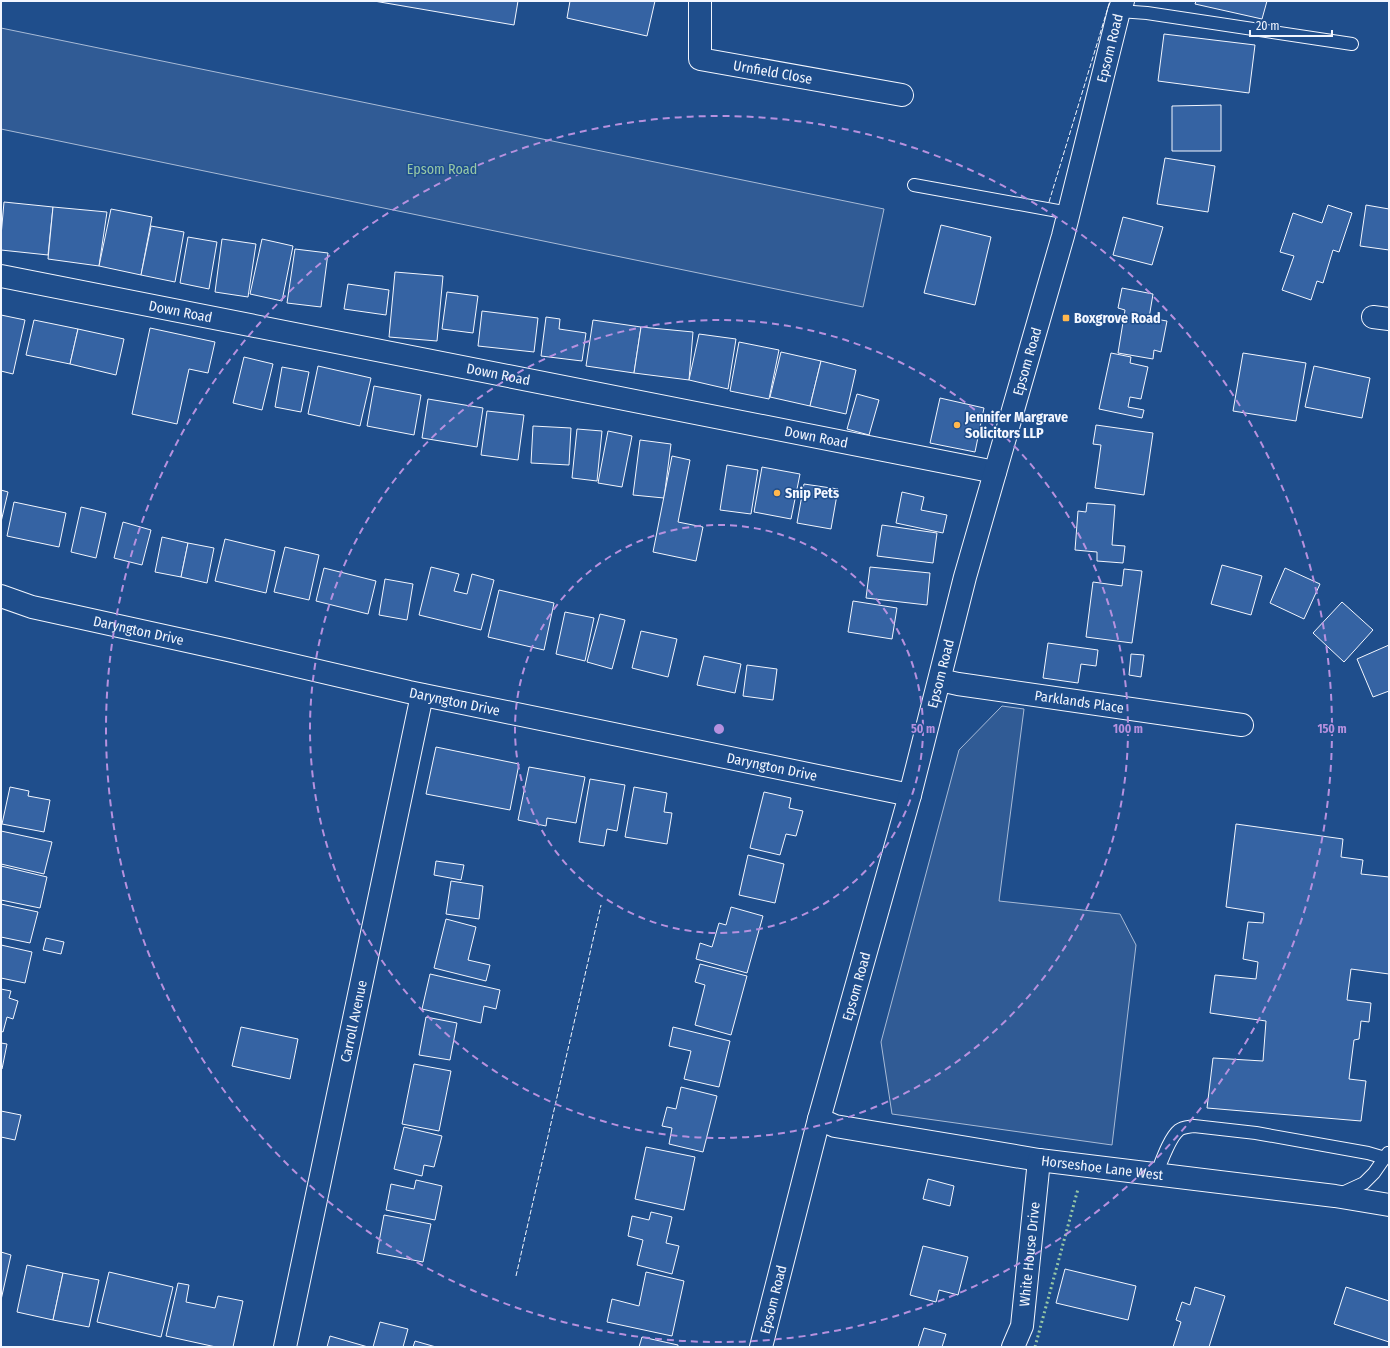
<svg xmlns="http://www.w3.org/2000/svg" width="1390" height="1348" viewBox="0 0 1390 1348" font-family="'Fira Sans Condensed',sans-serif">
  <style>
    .green { fill: #305b95; stroke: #a8bbd7 }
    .building { fill: #3563a3; stroke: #f2f6ff }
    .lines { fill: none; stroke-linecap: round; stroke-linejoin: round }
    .lane-casing { stroke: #f2f6ff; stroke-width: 14 }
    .street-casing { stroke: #f2f6ff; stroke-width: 24 }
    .primary-casing { stroke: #f2f6ff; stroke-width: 24 }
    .lane { stroke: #1f4e8c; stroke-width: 12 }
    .street { stroke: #1f4e8c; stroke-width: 22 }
    .primary { stroke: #1f4e8c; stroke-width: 22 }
    .hedge { stroke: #97c8a6; stroke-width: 3; stroke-dasharray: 2 3; stroke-linecap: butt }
    .fence { stroke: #f2f6ff; stroke-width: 1; stroke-dasharray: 5 2; stroke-linecap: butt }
    .ring { fill: none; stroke: #b691df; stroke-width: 2; stroke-dasharray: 7 5 }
    .poi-dot { fill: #ffb74d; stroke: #1f4e8c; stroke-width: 1.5 }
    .labels { text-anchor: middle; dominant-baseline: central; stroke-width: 3; stroke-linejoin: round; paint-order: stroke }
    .street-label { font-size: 14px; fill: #f2f6ff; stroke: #1f4e8c }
    .park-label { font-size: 14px; fill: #97c8a6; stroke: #1f4e8c }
    .poi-label { font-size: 14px; font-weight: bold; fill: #f2f6ff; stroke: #1f4e8c; text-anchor: start }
    .centre { fill: #b691df; stroke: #1f4e8c; stroke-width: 2 }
    .ring-label { font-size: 12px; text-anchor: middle; font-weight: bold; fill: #b691df; stroke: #1f4e8c; stroke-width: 3; stroke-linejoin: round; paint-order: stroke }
  </style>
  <rect width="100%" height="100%" fill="#1f4e8c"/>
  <!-- green -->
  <g class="green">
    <path d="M1 28 884 209 863 307 1 129Z"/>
    <path d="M1002 706 1024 709 999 901 1120 914 1136 945 1112 1145 892 1114 881 1042 959 750Z"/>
  </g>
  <!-- building -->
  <g class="building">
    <path d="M374 1H518L514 25Z"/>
    <path d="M570 1H655L647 36 567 18Z"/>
    <path d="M1196 1H1267L1262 19 1195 4Z"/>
    <path d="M1164 34 1255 45 1249 93 1158 81Z"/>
    <path d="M1221 105V151H1172V106Z"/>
    <path d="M1165 158 1215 166 1208 212 1157 204Z"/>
    <path d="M4 202 53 207 48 255 1 250V236Z"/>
    <path d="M1328 205 1352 213 1339 252 1333 250 1323 283 1317 281 1311 300 1282 290 1294 256 1280 252 1293 213 1322 223Z"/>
    <path d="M1366 205 1389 209V250L1360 246Z"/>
    <path d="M53 207 107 212 99 266 48 259Z"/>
    <path d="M111 209 152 217 141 275 99 266Z"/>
    <path d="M1123 217 1163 227 1152 265 1113 255Z"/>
    <path d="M941 225 991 237 975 305 924 293Z"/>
    <path d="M151 226 184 232 175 282 141 275Z"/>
    <path d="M188 237 217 242 209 289 180 283Z"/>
    <path d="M222 239 256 244 248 297 215 292Z"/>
    <path d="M262 239 293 246 282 301 250 294Z"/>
    <path d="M295 249 328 253 321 307 287 303Z"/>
    <path d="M395 272 443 276 437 341 389 337Z"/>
    <path d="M348 284 389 290 386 315 344 309Z"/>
    <path d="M1122 288 1153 294 1149 318 1167 321 1161 352 1154 350 1153 359 1118 353 1125 310 1118 308Z"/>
    <path d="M447 292 478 296 473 333 442 329Z"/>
    <path d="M482 311 538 318 534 352 478 346Z"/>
    <path d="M1 315 25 320 13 374 1 371Z"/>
    <path d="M546 317 560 319 559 329 586 333 582 361 541 356Z"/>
    <path d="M34 320 78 329 70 364 26 355Z"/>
    <path d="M593 320 641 327 634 373 586 366Z"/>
    <path d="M641 327 693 332 689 380 634 373Z"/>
    <path d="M150 328 215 342 208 373 189 369 177 424 132 414Z"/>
    <path d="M78 329 124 339 116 375 70 364Z"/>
    <path d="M699 334 736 339 728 389 689 380Z"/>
    <path d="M739 342 779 350 769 399 730 391Z"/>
    <path d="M781 352 821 361 810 406 770 397Z"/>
    <path d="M1111 353 1131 357 1130 363 1148 367 1141 399 1130 397 1128 407 1144 410 1142 418 1099 409Z"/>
    <path d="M1243 353 1306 363 1296 421 1233 411Z"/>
    <path d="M244 357 273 364 262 410 233 403Z"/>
    <path d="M821 361 856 370 846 414 810 406Z"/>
    <path d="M318 366 371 378 360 426 308 414Z"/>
    <path d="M1314 366 1370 378 1362 418 1305 407Z"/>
    <path d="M282 367 309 372 301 412 275 407Z"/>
    <path d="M374 386 421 395 414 435 367 426Z"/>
    <path d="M857 394 879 400 869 435 847 429Z"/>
    <path d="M940 398 984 408 975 452 930 443Z"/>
    <path d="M428 399 483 408 477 447 422 438Z"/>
    <path d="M487 411 524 415 518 460 481 455Z"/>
    <path d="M1096 425 1153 433 1144 495 1095 488 1101 445 1093 444Z"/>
    <path d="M533 426 571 428 569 465 531 463Z"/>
    <path d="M577 429 602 431 597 481 572 478Z"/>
    <path d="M608 431 632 436 622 487 598 483Z"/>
    <path d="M640 440 671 444 664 498 633 495Z"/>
    <path d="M672 456 690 460 678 522 703 527 696 561 653 552Z"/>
    <path d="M727 465 758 470 751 514 720 510Z"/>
    <path d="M762 467 800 474 791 519 754 512Z"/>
    <path d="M804 484 838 489 831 529 797 523Z"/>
    <path d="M1 490 8 492 1 522Z"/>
    <path d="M902 492 924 497 921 510 947 515 943 533 896 523Z"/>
    <path d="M14 502 66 513 59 547 7 536Z"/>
    <path d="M1087 503 1115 505 1112 545 1125 546 1123 563 1097 561V552L1075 550 1078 511 1086 512Z"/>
    <path d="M81 507 106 513 96 558 71 552Z"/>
    <path d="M123 522 151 530 142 565 114 558Z"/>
    <path d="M882 525 937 533 933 563 877 556Z"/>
    <path d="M162 537 188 543 181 577 155 572Z"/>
    <path d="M225 539 275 551 266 593 215 581Z"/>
    <path d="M188 543 214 548 207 583 181 577Z"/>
    <path d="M285 547 319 555 309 600 274 592Z"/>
    <path d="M1222 565 1262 576 1251 615 1211 604Z"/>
    <path d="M431 567 459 574 454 591 467 594 472 574 494 580 481 630 419 615Z"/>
    <path d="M870 567 930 573 927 605 866 598Z"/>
    <path d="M324 568 376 581 368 614 316 601Z"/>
    <path d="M1285 568 1320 584 1304 619 1270 603Z"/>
    <path d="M1124 569 1142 571 1132 643 1086 637 1093 582 1122 586Z"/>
    <path d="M385 579 413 584 407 620 379 615Z"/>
    <path d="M499 590 554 603 544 650 488 637Z"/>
    <path d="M853 601 897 608 892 639 848 632Z"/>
    <path d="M1342 602 1373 630 1344 662 1313 633Z"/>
    <path d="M565 612 594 618 585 661 556 654Z"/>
    <path d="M600 614 625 620 612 669 587 662Z"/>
    <path d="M641 631 677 639 668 677 632 668Z"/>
    <path d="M1048 643 1098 650 1096 666 1081 664 1078 683 1043 678Z"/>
    <path d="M1389 645V691L1373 697 1357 659Z"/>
    <path d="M1131 654 1144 655 1141 677 1129 675Z"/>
    <path d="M704 656 741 664 735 693 697 685Z"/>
    <path d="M747 665 777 669 773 700 743 696Z"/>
    <path d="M436 747 519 764 510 810 426 794Z"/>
    <path d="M529 767 585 777 576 823 547 818 546 826 518 820Z"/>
    <path d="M590 779 625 785 617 831 607 829 604 846 579 842Z"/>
    <path d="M10 787 29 791 28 796 50 800 44 832 2 824Z"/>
    <path d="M634 787 667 793 664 812 672 813 667 844 625 837Z"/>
    <path d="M764 792 791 798 789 808 803 811 796 836 786 834 780 855 750 848Z"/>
    <path d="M1236 824 1343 839 1341 857 1363 860 1361 874 1389 877V974L1351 969 1347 1000 1371 1003 1369 1022 1361 1021 1359 1039 1354 1040 1349 1079 1366 1081 1361 1121 1207 1108 1213 1058 1263 1061 1266 1021 1210 1013 1215 975 1256 979 1258 962 1243 959 1248 922 1263 923 1264 913 1226 907Z"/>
    <path d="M1 831 52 842 44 874 1 864Z"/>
    <path d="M748 855 784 864 775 903 739 895Z"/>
    <path d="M436 861 464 865 461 880 434 875Z"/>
    <path d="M1 866 47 877 40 908 1 900Z"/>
    <path d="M451 881 483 886 479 919 446 914Z"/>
    <path d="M1 904 38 912 30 943 1 937Z"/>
    <path d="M731 907 763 916 747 973 696 959 700 943 712 947 719 923 726 925Z"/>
    <path d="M446 919 476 927 468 960 490 965 486 981 434 968Z"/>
    <path d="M46 938 64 942 61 954 43 950Z"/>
    <path d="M1 945 32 952 25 983 1 978Z"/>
    <path d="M700 964 747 976 731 1035 695 1025 705 985 695 982Z"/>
    <path d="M430 974 500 990 496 1009 484 1006 481 1023 422 1009Z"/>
    <path d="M1 989 11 991 9 998 18 1001 13 1019 7 1017 3 1032 1 1031Z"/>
    <path d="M426 1017 457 1023 450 1060 419 1055Z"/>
    <path d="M241 1027 298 1039 290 1079 232 1066Z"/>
    <path d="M673 1027 730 1041 719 1087 684 1079 691 1051 669 1046Z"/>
    <path d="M1 1043 7 1044 2 1069H1Z"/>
    <path d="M414 1064 451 1071 439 1131 402 1124Z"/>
    <path d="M681 1087 717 1096 703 1152 669 1144 672 1128 662 1126 667 1107 676 1109Z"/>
    <path d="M1 1111 21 1115 15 1140 1 1137Z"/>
    <path d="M404 1127 442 1136 434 1167 424 1165 422 1176 394 1169Z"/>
    <path d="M646 1147 695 1157 684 1210 635 1199Z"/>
    <path d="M928 1179 954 1186 950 1206 923 1199Z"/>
    <path d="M416 1180 442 1186 435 1220 386 1210 391 1184 414 1189Z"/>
    <path d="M651 1212 672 1217 666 1243 679 1246 672 1274 637 1265 643 1240 628 1236 632 1216 649 1220Z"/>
    <path d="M384 1215 431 1224 423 1262 377 1253Z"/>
    <path d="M923 1246 968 1257 958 1295 939 1290 936 1302 910 1295Z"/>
    <path d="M1 1252 11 1255 1 1300Z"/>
    <path d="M27 1265 63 1273 53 1320 17 1312Z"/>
    <path d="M1065 1269 1136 1286 1128 1320 1056 1303Z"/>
    <path d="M109 1272 173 1287 161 1337 97 1322Z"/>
    <path d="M646 1272 684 1281 672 1336 607 1322 612 1299 639 1306Z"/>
    <path d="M63 1273 99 1280 89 1327 53 1320Z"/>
    <path d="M178 1283 189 1285 186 1302 215 1308 218 1296 243 1301 233 1347H216L166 1336Z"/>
    <path d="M1195 1287 1225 1296 1209 1347H1173L1181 1322 1176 1320 1182 1302 1190 1305Z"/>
    <path d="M1346 1287 1389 1301V1342L1334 1324Z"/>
    <path d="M380 1322 408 1329 403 1347H373Z"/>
    <path d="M924 1328 946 1334 942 1347H918Z"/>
    <path d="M330 1336 368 1347H327Z"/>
    <path d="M642 1337 678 1345V1347H639Z"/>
    <path d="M415 1341 436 1347H413Z"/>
  </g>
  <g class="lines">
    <!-- lane casing -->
    <g class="lane-casing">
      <g id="lane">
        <path d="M1119 11 1147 13 1352 44"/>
        <path d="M914 185 1069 213"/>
        <path d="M1156 1175C1161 1163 1169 1138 1179 1130 1183 1127 1189 1127 1194 1126L1256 1133 1368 1153 1385 1158"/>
        <path d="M1340 1194 1364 1183 1374 1173 1388 1153"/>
      </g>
    </g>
    <!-- street casing -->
    <g class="street-casing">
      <g id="street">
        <path id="s1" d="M700 1V59L902 95"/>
        <path id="s2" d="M1 276 995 472"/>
        <path d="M1373 317 1389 319"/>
        <path id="s3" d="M1 596 32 607 228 650 409 692 910 795"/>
        <path id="s4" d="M940 680 958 684 1242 725"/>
        <path id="s5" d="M819 1119 835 1126 1039 1160 1335 1196 1389 1205"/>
        <path id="s6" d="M285 1347 422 695"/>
        <path id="s7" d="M1013 1347 1022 1326 1039 1160"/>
      </g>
    </g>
    <!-- primary casing -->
    <g class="primary-casing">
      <g id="primary">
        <path id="s8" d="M761 1347 819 1119 910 795 965 577 1063 236 1119 11 1123 1"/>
      </g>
    </g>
    <!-- lane -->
    <use href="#lane" class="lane"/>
    <!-- street -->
    <use href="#street" class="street"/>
    <!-- primary -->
    <use href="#primary" class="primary"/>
    <!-- hedge -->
    <path class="hedge" d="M1035 1347 1078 1189"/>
    <!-- fence -->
    <g class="fence">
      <path d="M1049 202 1110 1"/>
      <path d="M516 1276 601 905"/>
    </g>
  </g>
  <!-- distance rings -->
  <g class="ring">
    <circle cx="719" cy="729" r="204"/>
    <circle cx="719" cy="729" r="409"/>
    <circle cx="719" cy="729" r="613"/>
  </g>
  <!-- markers -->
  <g class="poi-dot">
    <rect x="1062" y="314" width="8" height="8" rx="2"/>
    <circle cx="957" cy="425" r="4"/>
    <circle cx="777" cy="493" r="4"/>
  </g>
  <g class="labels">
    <!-- street labels -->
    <g class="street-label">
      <text stroke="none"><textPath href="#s8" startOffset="1345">Epsom Road</textPath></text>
      <text stroke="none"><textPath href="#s1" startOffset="132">Urnfield Close</textPath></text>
      <text stroke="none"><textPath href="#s2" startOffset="183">Down Road</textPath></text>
      <text stroke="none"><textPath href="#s8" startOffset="1021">Epsom Road</textPath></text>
      <text stroke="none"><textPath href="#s2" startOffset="507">Down Road</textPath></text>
      <text stroke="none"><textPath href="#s2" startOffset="831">Down Road</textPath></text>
      <text stroke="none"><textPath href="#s3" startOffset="142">Daryngton Drive</textPath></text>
      <text stroke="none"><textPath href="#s8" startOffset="697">Epsom Road</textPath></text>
      <text stroke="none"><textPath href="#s3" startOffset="466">Daryngton Drive</textPath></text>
      <text stroke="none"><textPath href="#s4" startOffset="141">Parklands Place</textPath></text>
      <text stroke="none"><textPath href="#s3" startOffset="790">Daryngton Drive</textPath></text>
      <text stroke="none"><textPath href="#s8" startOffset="373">Epsom Road</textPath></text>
      <text stroke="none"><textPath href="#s6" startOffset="333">Carroll Avenue</textPath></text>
      <text stroke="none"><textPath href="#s5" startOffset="288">Horseshoe Lane West</textPath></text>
      <text stroke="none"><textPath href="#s7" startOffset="95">White House Drive</textPath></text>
      <text stroke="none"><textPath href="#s8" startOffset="49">Epsom Road</textPath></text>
    </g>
    <!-- park labels -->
    <g class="park-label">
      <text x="442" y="169">Epsom Road</text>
    </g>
    <!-- poi labels -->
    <g class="poi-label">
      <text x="1074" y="318">Boxgrove Road</text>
      <text x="965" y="417">Jennifer Margrave<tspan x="965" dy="16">Solicitors LLP</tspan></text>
      <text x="785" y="493">Snip Pets</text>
    </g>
  </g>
  <circle cx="719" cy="729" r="6" class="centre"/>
  <g class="ring-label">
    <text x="923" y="733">50 m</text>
    <text x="1128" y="733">100 m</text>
    <text x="1332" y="733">150 m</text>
  </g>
  <!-- border -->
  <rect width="1390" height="1348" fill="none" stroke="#f2f6ff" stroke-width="4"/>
  <!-- scale -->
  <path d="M1250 30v6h82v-6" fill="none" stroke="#f2f6ff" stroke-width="2"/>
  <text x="1256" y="30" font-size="12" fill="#f2f6ff" stroke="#1f4e8c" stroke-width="3" paint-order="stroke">20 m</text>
</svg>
